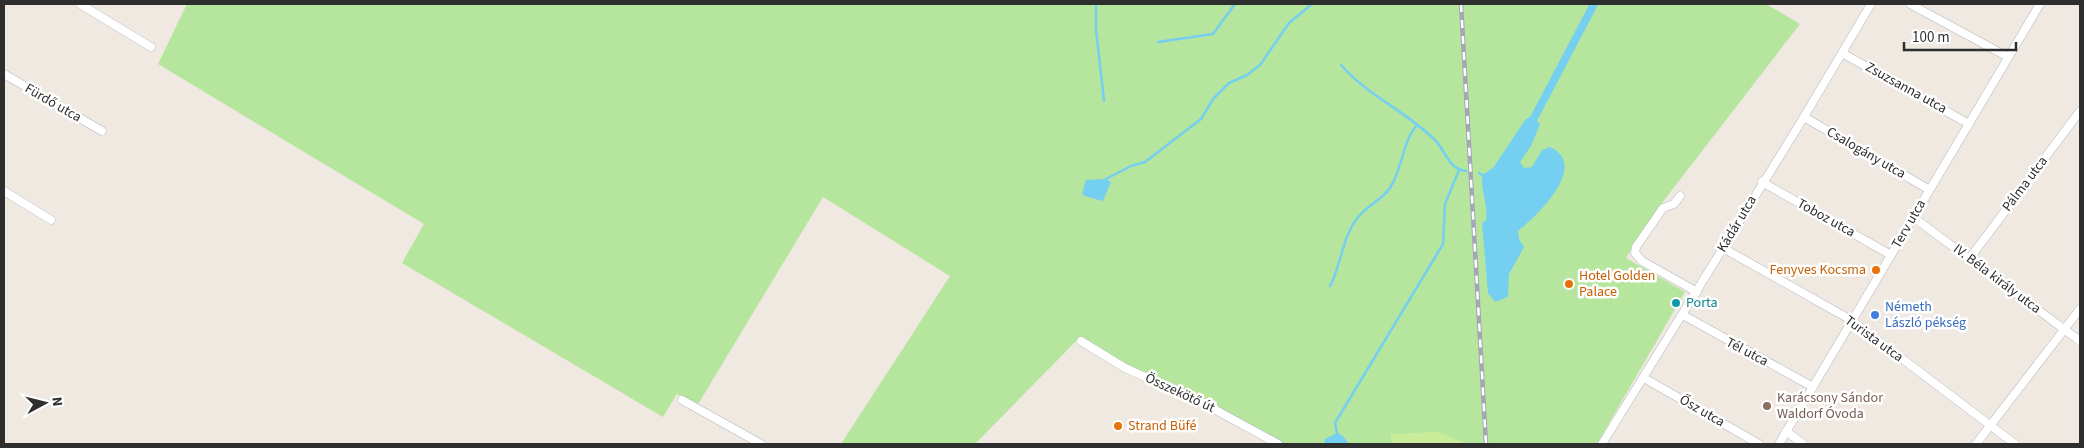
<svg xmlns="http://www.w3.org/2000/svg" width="2084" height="448" viewBox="0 0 2084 448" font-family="'Source Sans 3',sans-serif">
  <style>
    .green { fill: #b6e59e }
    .pitch { fill: #c9ec9a }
    .water { fill: #75cff0 }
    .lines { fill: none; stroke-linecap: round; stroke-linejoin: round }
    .stream { stroke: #75cff0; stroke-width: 2.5 }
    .canal { stroke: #75cff0; stroke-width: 8 }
    .minor-casing { stroke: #b4b7c1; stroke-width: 9 }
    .minor { stroke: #fff; stroke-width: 8 }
    .rail-casing { stroke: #a3a6b8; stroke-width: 4.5 }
    .rail { stroke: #fff; stroke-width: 2.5; stroke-dasharray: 8; stroke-linecap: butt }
    .food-dot { fill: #e8710a; stroke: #fff; stroke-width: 2 }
    .culture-dot { fill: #0f9aa8; stroke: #fff; stroke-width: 2 }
    .shop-dot { fill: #3f7fe0; stroke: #fff; stroke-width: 2 }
    .education-dot { fill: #8d6e63; stroke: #fff; stroke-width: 2 }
    .labels { text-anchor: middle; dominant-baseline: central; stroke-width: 5; stroke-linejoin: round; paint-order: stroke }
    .street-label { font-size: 14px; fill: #2e2e2e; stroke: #fff }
    .food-label { font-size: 14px; fill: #c56008; stroke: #fff; text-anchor: start }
    .culture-label { font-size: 14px; fill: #0d838f; stroke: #fff; text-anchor: start }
    .shop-label { font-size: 14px; fill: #366cbe; stroke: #fff; text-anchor: start }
    .education-label { font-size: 14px; fill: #785e54; stroke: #fff; text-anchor: start }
  </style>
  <rect width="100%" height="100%" fill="#efe9e1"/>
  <!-- green -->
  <path class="green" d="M187 4H1766L1800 24 1655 212 1626 258 1685 292 1597 444H1278L1125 368 1078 339 975 444H841L950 276 823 197 697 406 677 394 663 417 402 263 424 224 158 64Z"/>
  <!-- pitch -->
  <path class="pitch" d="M1437 432 1470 444H1391V434Z"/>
  <!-- water -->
  <g class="water">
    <path d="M1529 117 1534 118 1540 124 1531 146 1520 162 1524 168 1532 167 1542 150 1550 147C1590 165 1537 216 1518 231L1519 239 1524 247 1509 274 1508 297 1495 302 1488 293 1482 223 1486 220C1488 205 1481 191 1482 175L1493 168 1525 120Z"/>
    <path d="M1106 179 1111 182 1103 201 1084 196 1082 193 1086 180Z"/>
    <path d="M1337 433 1342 435 1349 444H1324L1325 439Z"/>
  </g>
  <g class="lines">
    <!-- stream -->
    <g class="stream">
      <path d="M1096 4V29L1104 101"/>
      <path d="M1158 42 1213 34 1235 4"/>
      <path d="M1341 65C1368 96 1406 111 1435 140 1446 151 1448 169 1466 171"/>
      <path d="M1479 173 1482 175"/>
      <path d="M1106 179 1131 166 1145 162 1201 119 1213 99 1229 83 1247 75 1260 65 1289 23 1312 4"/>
      <path d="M1330 286C1342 263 1342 236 1359 216 1368 205 1383 199 1390 188 1403 168 1402 142 1417 125"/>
      <path d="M1337 433 1335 423 1443 244 1445 204 1459 170"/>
    </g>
    <!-- canal -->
    <path class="canal" d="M1534 118 1594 4"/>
    <!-- minor casing -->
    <g class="minor-casing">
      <g id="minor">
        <path d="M80 4 151 47"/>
        <path d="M1910 4 2008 57"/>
        <path d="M1842 53 1969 124"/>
        <path d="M4 74 102 131"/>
        <path d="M1804 117 1928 189"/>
        <path d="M1762 182 1891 255"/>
        <path d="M4 191 51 220"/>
        <path d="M1680 196 1674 204 1663 208 1636 247 1635 253 1642 261 1697 292"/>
        <path d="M1913 217 2080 341"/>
        <path d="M1723 248 1851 320 2015 444"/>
        <path d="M1970 258 2080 111"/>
        <path d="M1683 315 1813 387"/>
        <path d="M1081 341 1125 368 1201 402 1278 444"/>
        <path d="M1644 378 1759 444"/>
        <path d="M682 400 761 444"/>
        <path d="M1786 431 1803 444"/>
        <path d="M1602 444 1804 117 1871 4"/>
        <path d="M1779 444 2040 4"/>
        <path d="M1976 444 2080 309"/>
      </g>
    </g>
    <!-- minor -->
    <use href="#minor" class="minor"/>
    <!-- rail casing -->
    <g class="rail-casing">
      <path id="rail" d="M1461 4 1486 444"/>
    </g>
    <!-- rail -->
    <use href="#rail" class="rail"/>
  </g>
  <!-- markers -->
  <g class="food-dot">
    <circle cx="1876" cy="270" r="5"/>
    <circle cx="1569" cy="284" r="5"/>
    <circle cx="1118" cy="426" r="5"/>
  </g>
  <circle class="culture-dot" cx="1676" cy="303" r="5"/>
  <circle class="shop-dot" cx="1875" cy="315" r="5"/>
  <circle class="education-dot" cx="1767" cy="406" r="5"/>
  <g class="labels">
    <!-- street labels -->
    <g class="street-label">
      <text transform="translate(1906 88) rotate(29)">Zsuzsanna utca</text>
      <text transform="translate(53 103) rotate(30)">Fürdő utca</text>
      <text transform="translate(1866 153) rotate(30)">Csalogány utca</text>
      <text transform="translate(2025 184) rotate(-53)">Pálma utca</text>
      <text transform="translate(1826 218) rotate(29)">Toboz utca</text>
      <text transform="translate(1737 224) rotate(-59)">Kádár utca</text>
      <text transform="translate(1909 224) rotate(-60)">Terv utca</text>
      <text transform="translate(1997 279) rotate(37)">IV. Béla király utca</text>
      <text transform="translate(1874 339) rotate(36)">Turista utca</text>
      <text transform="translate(1747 352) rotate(28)">Tél utca</text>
      <text transform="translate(1180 393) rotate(25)">Összekötő út</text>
      <text transform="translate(1702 411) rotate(30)">Ősz utca</text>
    </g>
    <!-- food labels -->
    <g class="food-label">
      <text x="1866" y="270" text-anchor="end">Fenyves Kocsma</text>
      <text x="1579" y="276">Hotel Golden<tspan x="1579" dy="16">Palace</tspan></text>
      <text x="1128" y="426">Strand Büfé</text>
    </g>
    <!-- culture labels -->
    <g class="culture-label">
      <text x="1686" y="303">Porta</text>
    </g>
    <!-- shop labels -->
    <g class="shop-label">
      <text x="1885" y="307">Németh<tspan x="1885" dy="16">László pékség</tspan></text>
    </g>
    <!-- education labels -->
    <g class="education-label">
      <text x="1777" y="398">Karácsony Sándor<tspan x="1777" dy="16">Waldorf Óvoda</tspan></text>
    </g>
  </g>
  <!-- border -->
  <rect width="2084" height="448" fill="none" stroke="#2e2e2e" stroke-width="10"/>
  <!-- north arrow -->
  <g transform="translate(45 403) rotate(83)" stroke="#ffffff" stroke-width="4" paint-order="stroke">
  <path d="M0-4L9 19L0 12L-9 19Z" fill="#2e2e2e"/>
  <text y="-8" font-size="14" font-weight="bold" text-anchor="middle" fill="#2e2e2e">N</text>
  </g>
  <!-- scale -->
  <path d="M1904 42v8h112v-8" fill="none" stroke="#2e2e2e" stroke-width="2.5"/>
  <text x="1912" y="42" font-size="15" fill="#2e2e2e" stroke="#ffffff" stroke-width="4" paint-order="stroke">100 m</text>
</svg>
